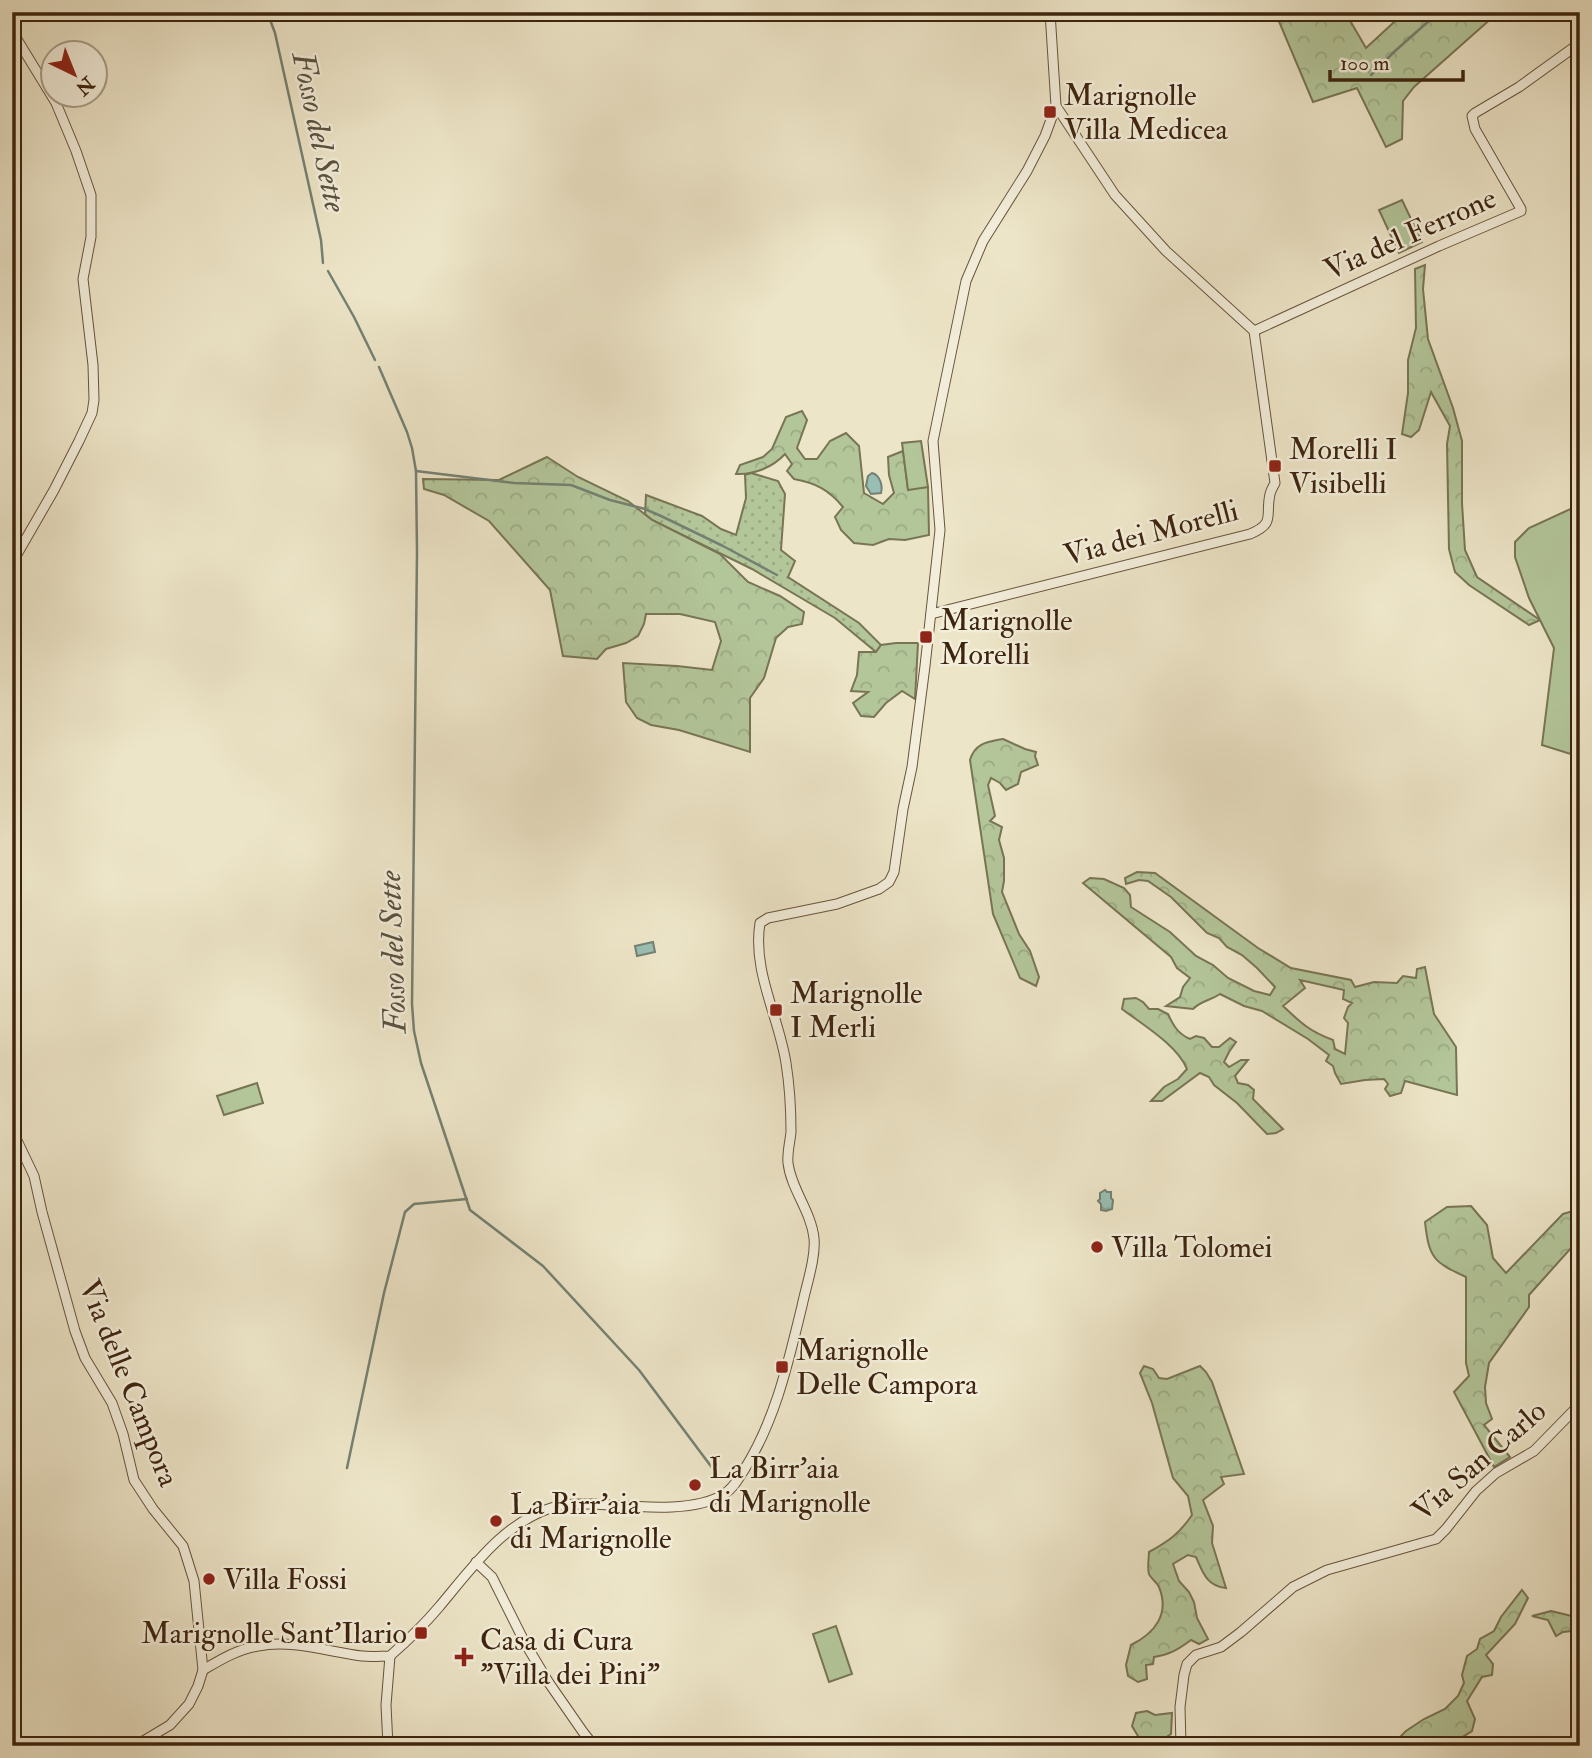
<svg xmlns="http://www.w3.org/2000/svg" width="1592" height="1758" viewBox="0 0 1592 1758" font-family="'IM FELL Double Pica',serif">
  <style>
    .grass { fill: url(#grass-dots); stroke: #787554; stroke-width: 2 }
    .forest { fill: url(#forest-crowns); stroke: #787554; stroke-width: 2; fill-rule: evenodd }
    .garden { fill: #b3c69a; stroke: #787554; stroke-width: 2 }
    .water { fill: url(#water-ripples); stroke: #748172; stroke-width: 2 }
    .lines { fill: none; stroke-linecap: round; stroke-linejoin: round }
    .stream { stroke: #748172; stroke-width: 2.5 }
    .minor-casing { stroke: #69543c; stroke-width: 11 }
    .minor { stroke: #f3eedb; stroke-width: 9 }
    .poi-dot { fill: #8f2418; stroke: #f3eedb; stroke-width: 2.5 }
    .labels { text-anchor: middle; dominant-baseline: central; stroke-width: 5; stroke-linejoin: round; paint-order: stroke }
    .poi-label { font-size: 30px; fill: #3d240e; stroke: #f3eedb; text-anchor: start }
    .street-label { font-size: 30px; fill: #3d240e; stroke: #f3eedb }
    .water-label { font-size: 32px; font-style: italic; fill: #595240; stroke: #f3eedb }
  </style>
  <defs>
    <pattern id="grass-dots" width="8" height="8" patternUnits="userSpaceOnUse" patternTransform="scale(1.75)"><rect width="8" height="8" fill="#b3c69a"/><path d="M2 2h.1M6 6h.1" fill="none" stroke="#9baa84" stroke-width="1.8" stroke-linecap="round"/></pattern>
    <pattern id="forest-crowns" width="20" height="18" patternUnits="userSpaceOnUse" patternTransform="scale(1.75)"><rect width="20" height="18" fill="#b3c69a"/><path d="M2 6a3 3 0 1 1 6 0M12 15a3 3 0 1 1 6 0" fill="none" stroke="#9baa84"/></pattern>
    <pattern id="water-ripples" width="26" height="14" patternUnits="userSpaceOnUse" patternTransform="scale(1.75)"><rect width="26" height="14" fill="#99bfb4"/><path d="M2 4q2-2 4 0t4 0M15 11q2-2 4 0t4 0" fill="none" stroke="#7e9b91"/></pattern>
  </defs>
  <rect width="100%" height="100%" fill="#ede5c8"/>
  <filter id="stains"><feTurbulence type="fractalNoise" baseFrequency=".00286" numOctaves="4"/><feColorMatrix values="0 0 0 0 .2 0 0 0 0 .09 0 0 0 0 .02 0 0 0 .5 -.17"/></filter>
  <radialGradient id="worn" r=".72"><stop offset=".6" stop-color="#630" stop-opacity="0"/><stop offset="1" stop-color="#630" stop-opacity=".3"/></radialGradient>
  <!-- grass -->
  <path class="grass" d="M751 473 778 481 785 494 781 550 795 561 788 577 859 623 881 645 876 652 835 618 752 569 652 520 645 514 646 495 702 516 721 529 736 535 746 498 745 475Z"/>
  <!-- forest -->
  <g class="forest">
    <path d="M1275 12H1345L1366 48 1405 12H1501L1494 16 1414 87 1403 101 1402 139 1386 147 1357 88 1313 102Z"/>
    <path d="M1425 265 1423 289 1428 339 1453 408 1462 441V503L1465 550 1477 577 1540 620 1529 625 1469 585 1455 572 1449 549 1447 444 1450 426 1431 392 1419 430 1411 437 1402 434 1408 393V360L1416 328 1415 269Z"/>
    <path d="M802 411 807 420 797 448 805 459H817L830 441 846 433 859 446 864 493 883 504 894 493 889 475 888 457 903 451 908 489 928 487 929 535 905 540 889 539 873 545 854 543 841 530 835 517 843 507C829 490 816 483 794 479L787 471 792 464 785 454C773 467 754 475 736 474L740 465 763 457 772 449 786 417Z"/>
    <path d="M547 457 578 477 628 501 652 520 720 554 748 582 780 596 804 612 802 624 788 627 776 638 764 678 750 698V752L679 730 651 725 637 718 626 702 623 663 677 666 712 670 721 641 715 622 680 614H646L644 624 638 636 626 643 606 649 597 659 563 656 550 590 489 521 444 495 424 489 423 479 499 480Z"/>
    <path d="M896 643H918L915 699 902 691 886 703 874 717 861 716 853 703 868 692 851 691 857 675 859 652H876L881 645Z"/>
    <path d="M1003 739 1025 749 1036 752 1035 756 1038 765 1021 772 1018 784 1006 790 1000 783 991 778 988 785 995 816 990 821 1002 827 999 840 1004 858V881L1002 892 1019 934 1030 951 1039 977 1036 986 1020 978 993 914 970 760C975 743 987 742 1003 739Z"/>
    <path d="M1137 872 1155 873 1258 948 1291 968 1351 980 1355 987 1374 982 1397 983 1403 976 1416 978 1417 969 1425 967 1434 1014 1456 1047 1457 1095 1405 1081 1401 1093 1390 1096 1385 1089 1388 1084 1384 1079 1365 1080 1341 1084 1335 1073 1333 1066 1326 1061 1329 1055 1308 1039 1262 1011 1244 1006 1220 994C1210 1001 1202 1000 1193 1009L1166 1006 1180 997 1183 987 1190 978 1177 968 1171 957 1083 883 1090 878 1104 879 1124 888 1130 895 1131 907 1170 932 1196 956 1213 965 1228 978 1254 991 1270 995 1275 987 1257 968 1242 955 1227 947 1219 938 1207 933 1171 897 1148 881 1139 880 1126 884 1125 878ZM1300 980 1344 990 1343 999 1352 1003 1348 1007 1344 1018 1348 1023 1345 1054 1335 1049 1333 1040C1309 1031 1301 1023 1283 1006L1305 988Z"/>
    <path d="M1136 998 1143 1002 1149 1009H1158L1168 1014C1173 1025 1178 1034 1190 1039L1196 1036 1204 1038 1212 1047H1219L1230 1038 1236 1042 1229 1052 1224 1062 1229 1067 1241 1060H1248L1235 1076 1238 1083 1248 1085 1254 1090 1253 1099 1283 1129 1276 1133 1267 1134 1237 1103 1214 1085 1209 1077 1200 1073 1162 1101H1151L1164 1087 1178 1079 1187 1069C1177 1045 1143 1025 1122 1009L1124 999Z"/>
    <path d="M1471 1206 1487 1225 1493 1258 1506 1273 1563 1214 1580 1209V1238L1529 1295V1307L1489 1363 1485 1387 1486 1403 1492 1419 1484 1425 1510 1457 1494 1467 1454 1392 1469 1376 1466 1363V1277C1434 1262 1429 1259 1425 1222L1447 1207Z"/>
    <path d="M1144 1366 1153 1369 1159 1378 1167 1379 1200 1366 1206 1372 1212 1382 1244 1474 1221 1477 1224 1484 1203 1500 1213 1526 1212 1543 1226 1588C1207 1586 1203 1573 1196 1557L1188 1555 1173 1564 1179 1581 1189 1592 1194 1602 1197 1618 1208 1639 1199 1644 1191 1640C1179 1649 1169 1655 1154 1657L1153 1664 1146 1665 1147 1679 1138 1682 1128 1676 1126 1665 1131 1645C1155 1633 1170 1614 1159 1587 1157 1582 1151 1579 1149 1574 1147 1568 1149 1558 1149 1552 1169 1541 1179 1534 1192 1515L1188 1496 1173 1478 1152 1403 1140 1373Z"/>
    <path d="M1522 1590 1528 1598 1515 1624 1486 1655 1493 1664 1492 1675 1482 1677 1467 1701 1475 1719 1472 1731 1448 1746H1380L1396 1741 1406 1731 1424 1719 1445 1709 1458 1696 1464 1683 1462 1675 1467 1656 1477 1649 1480 1639 1494 1631 1501 1617Z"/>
    <path d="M1551 1611 1580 1618V1630L1563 1632 1556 1636 1548 1620 1532 1616Z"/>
    <path d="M1147 1711 1155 1715 1172 1713 1171 1734 1156 1744 1155 1746H1141V1741L1132 1726 1136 1713Z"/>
  </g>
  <!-- garden -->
  <g class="garden">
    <path d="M1402 200 1422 242 1399 253 1379 210Z"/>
    <path d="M921 441 928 487 908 490 902 443Z"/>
    <path d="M1577 506 1580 507V757L1542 745 1554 648 1529 598 1515 557V542L1529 528Z"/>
    <path d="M257 1083 263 1103 224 1115 217 1096Z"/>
    <path d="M836 1626 852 1674 829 1682 813 1634Z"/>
  </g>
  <!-- water -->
  <g class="water">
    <path d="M872 473C880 475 883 486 881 493L871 494 866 486 868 476Z"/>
    <path d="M653 942 655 952 637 956 635 946Z"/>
    <path d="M1105 1190 1107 1192H1111V1198L1113 1200 1112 1209 1106 1211 1101 1210V1204L1098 1201 1100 1199V1193Z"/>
  </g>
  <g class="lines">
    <!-- stream -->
    <g class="stream">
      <path d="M265 13 269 17 275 33 321 240 323 263"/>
      <path d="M1371 75 1395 51 1439 12"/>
      <path d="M328 271 354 317 375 360"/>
      <path d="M379 367 407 432 412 448 416 471 417 552 412 1004 414 1031 421 1063 470 1210 543 1266 639 1370 719 1477"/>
      <path d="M416 471 514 483 571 485 610 500 645 509 661 516 723 546 777 575"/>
      <path d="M347 1468 384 1293 405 1212 414 1204 467 1199"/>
    </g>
    <!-- minor casing -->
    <g class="minor-casing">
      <g id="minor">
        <path d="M12 31 56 103 76 151 91 195V237L83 279 93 365 94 400 92 413 79 441 54 490 12 563"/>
        <path d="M1254 331 1439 246 1521 211V209L1475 129 1472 116 1475 113 1519 87 1580 43"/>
        <path d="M931 614 1250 534C1276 523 1265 516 1270 494 1271 490 1273 487 1275 483L1254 331 1166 251 1115 195 1056 106"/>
        <path d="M12 1130 34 1176 42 1212 75 1331 85 1358 112 1403 123 1434 134 1480 153 1509 183 1546 194 1581 203 1670 198 1686 189 1704 170 1725 135 1746"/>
        <path d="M476 1562 492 1577 525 1643 549 1683 583 1732 594 1746"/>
        <path d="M203 1670C220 1660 238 1649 258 1646 292 1639 329 1652 362 1656 372 1657 381 1656 390 1656 407 1641 424 1625 439 1607 472 1568 504 1521 557 1506 569 1503 583 1504 594 1504 631 1506 694 1514 724 1494 734 1488 738 1479 744 1470 776 1419 788 1363 802 1306 806 1286 816 1258 814 1238 811 1211 791 1189 788 1163 787 1153 790 1142 791 1132 791 1112 789 1082 786 1063 779 1017 752 971 760 923L768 918 837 904 879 889 889 882 894 872 903 809 912 767 925 666 940 530 933 441 966 281 983 241 1027 171 1045 136 1056 106 1050 12"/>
        <path d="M388 1746 386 1705 390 1656"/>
        <path d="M1181 1746 1180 1707 1184 1675 1187 1664 1196 1655 1221 1647 1241 1632 1293 1587 1327 1570 1436 1539 1446 1529 1476 1491 1496 1473 1534 1451 1580 1404"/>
      </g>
    </g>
    <!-- minor -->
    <use href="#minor" class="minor"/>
  </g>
  <!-- markers -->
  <g class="poi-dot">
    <rect x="1043" y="105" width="14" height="14" rx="3.5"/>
    <rect x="1268" y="459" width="14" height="14" rx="3.5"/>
    <rect x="919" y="630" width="14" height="14" rx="3.5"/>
    <rect x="769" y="1003" width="14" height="14" rx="3.5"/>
    <circle cx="1097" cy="1247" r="7"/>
    <rect x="775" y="1360" width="14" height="14" rx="3.5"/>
    <circle cx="695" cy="1485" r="7"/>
    <circle cx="496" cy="1521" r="7"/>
    <circle cx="209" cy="1579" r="7"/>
    <rect x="414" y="1626" width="14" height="14" rx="3.5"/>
    <path d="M460.5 1646.5h7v7h7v7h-7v7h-7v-7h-7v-7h7z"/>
  </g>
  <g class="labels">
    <!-- poi labels -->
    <g class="poi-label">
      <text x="1064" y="95">Marignolle<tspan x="1064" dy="34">Villa Medicea</tspan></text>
      <text x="1289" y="449">Morelli I<tspan x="1289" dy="34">Visibelli</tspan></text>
      <text x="940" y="620">Marignolle<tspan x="940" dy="34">Morelli</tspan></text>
      <text x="790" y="993">Marignolle<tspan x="790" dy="34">I Merli</tspan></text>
      <text x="1111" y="1247">Villa Tolomei</text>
      <text x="796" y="1350">Marignolle<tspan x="796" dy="34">Delle Campora</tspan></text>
      <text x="709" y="1468">La Birr'aia<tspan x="709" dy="34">di Marignolle</tspan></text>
      <text x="510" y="1504">La Birr’aia<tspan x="510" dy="34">di Marignolle</tspan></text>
      <text x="223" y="1579">Villa Fossi</text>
      <text x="407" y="1633" text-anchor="end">Marignolle Sant'Ilario</text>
      <text x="480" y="1640">Casa di Cura<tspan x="480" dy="34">"Villa dei Pini"</tspan></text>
    </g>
    <!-- street labels -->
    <g class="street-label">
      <text transform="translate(1410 234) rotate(-24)">Via del Ferrone</text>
      <text transform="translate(1151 533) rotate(-15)">Via dei Morelli</text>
      <text transform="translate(129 1383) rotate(68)">Via delle Campora</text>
      <text transform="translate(1479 1461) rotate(-41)">Via San Carlo</text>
    </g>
    <!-- water labels -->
    <g class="water-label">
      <text transform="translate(319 132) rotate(78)">Fosso del Sette</text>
      <text transform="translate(393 952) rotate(-92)">Fosso del Sette</text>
    </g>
  </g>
  <!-- margin -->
  <rect width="1592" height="1758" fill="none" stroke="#ede5c8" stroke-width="42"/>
  <rect x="14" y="14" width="1564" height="1730" fill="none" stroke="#3d240e" stroke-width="3.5"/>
  <rect x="21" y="21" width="1550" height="1716" fill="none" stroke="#3d240e" stroke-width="2"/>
  <!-- north arrow -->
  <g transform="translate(74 74) rotate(137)"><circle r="33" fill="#f3eedb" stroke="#aa9d89" stroke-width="2"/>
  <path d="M0-5L12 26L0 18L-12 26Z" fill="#8f2418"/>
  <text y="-10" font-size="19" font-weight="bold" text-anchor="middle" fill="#3d240e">N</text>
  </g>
  <!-- scale -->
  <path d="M1330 70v10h133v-10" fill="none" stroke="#3d240e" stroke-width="3.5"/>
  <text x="1340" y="70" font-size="21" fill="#3d240e" stroke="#f3eedb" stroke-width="5" paint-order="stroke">100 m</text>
  <rect width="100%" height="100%" filter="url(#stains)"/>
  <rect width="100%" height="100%" fill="url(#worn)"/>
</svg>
